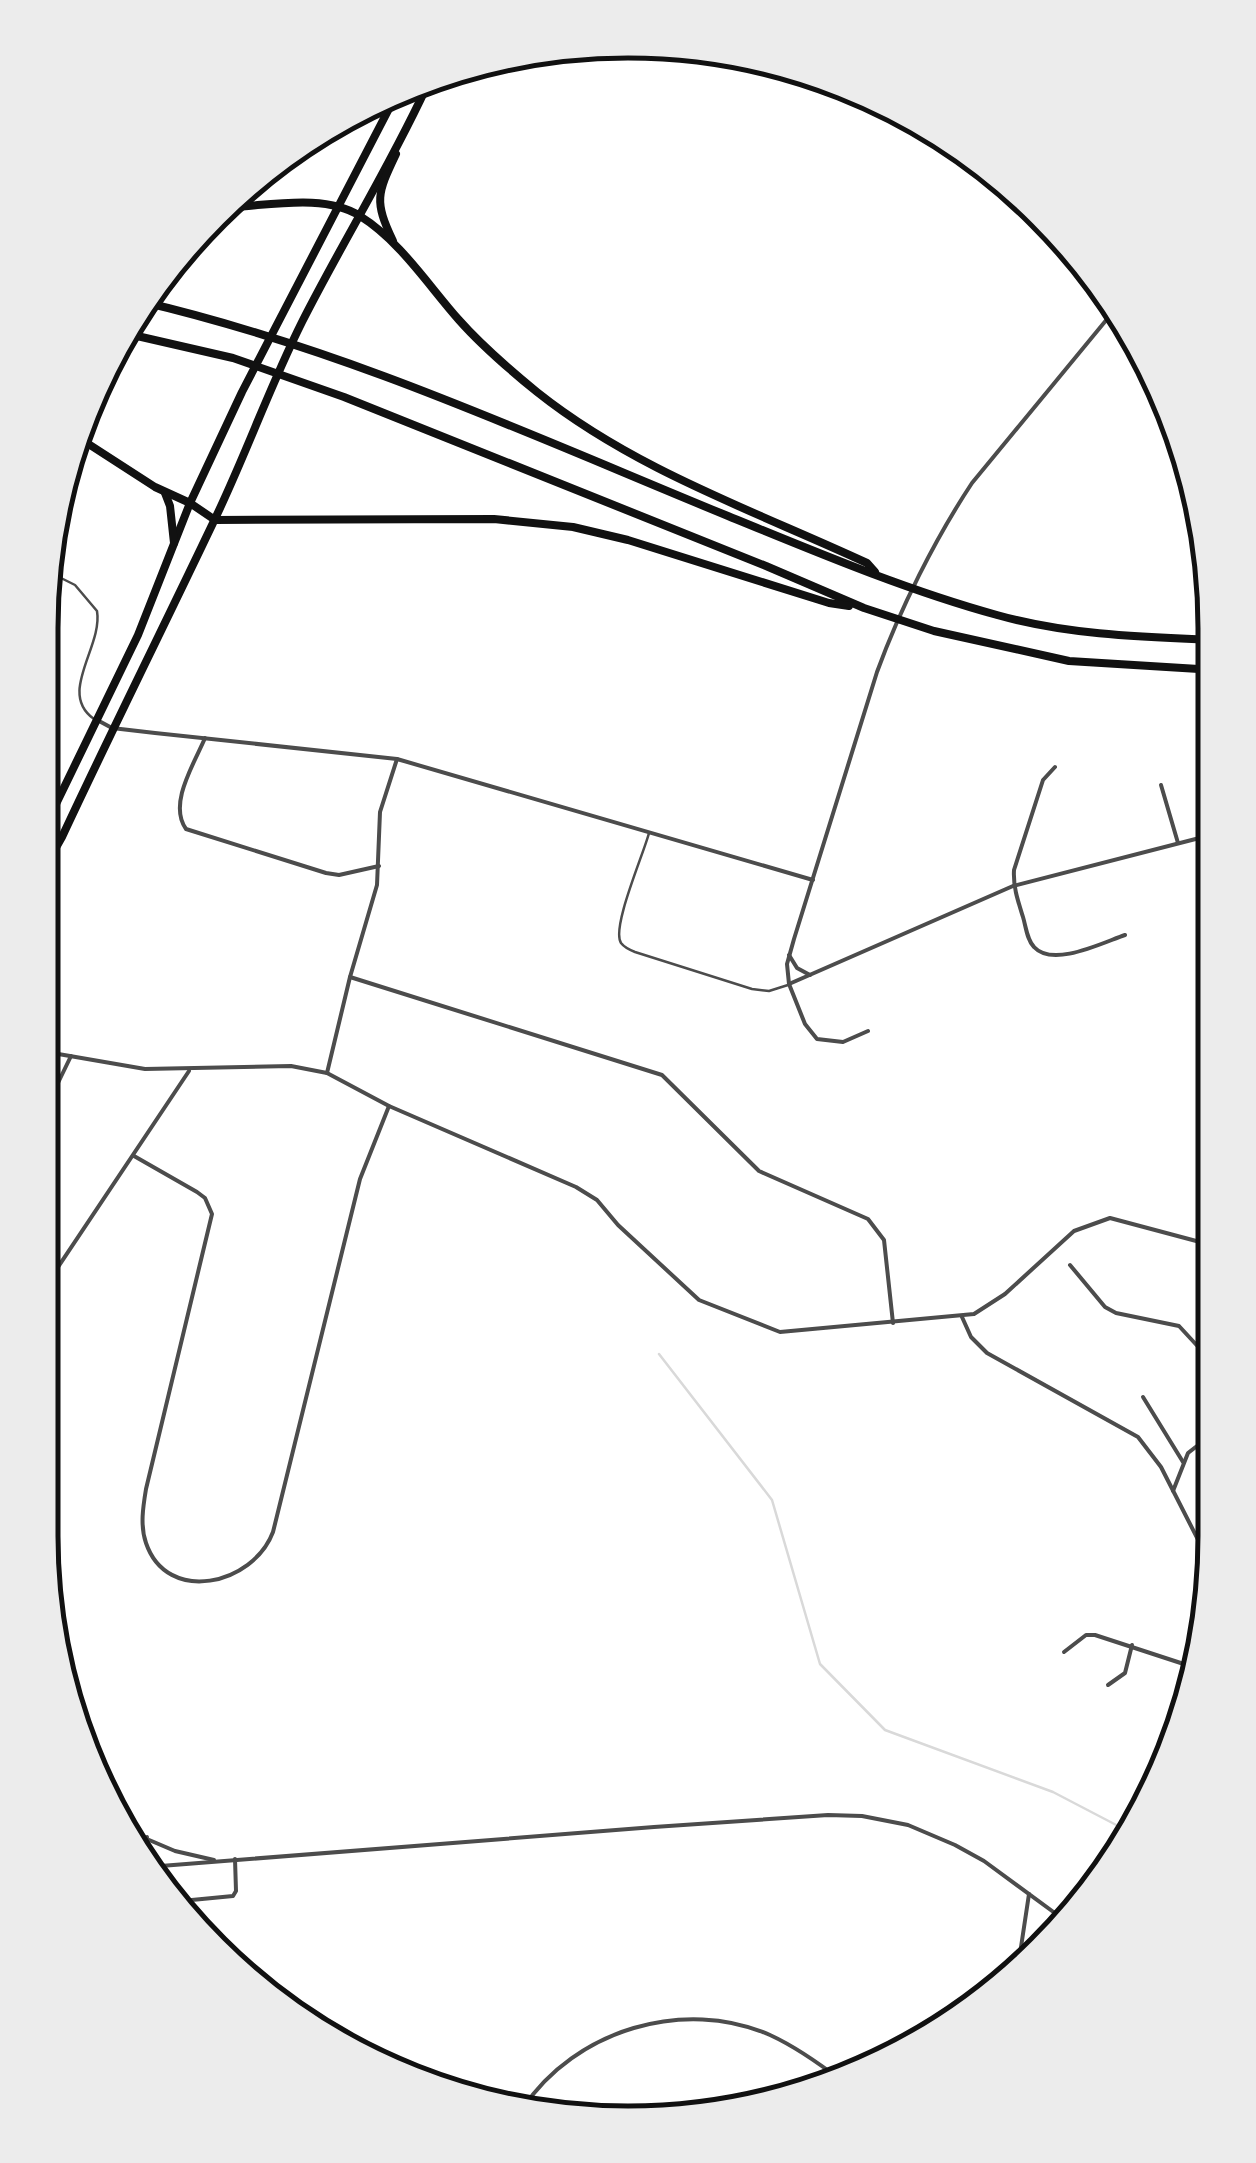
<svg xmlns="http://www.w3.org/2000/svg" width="1256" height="2163" viewBox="0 0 1256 2163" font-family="'Fira Sans Condensed',sans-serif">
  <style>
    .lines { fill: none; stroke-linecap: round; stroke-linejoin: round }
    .stream { stroke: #d9d9d9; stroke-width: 2.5 }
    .service { stroke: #4c4c4c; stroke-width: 2.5 }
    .minor { stroke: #4c4c4c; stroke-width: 4 }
    .trunk { stroke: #111; stroke-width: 8 }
    .motorway { stroke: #111; stroke-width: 8 }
    .rim { fill: none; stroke: #111; stroke-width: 5 }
  </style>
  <rect width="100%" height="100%" fill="#fff"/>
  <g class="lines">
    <!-- stream -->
    <path class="stream" d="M659 1354 772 1500 820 1664 885 1730 1053 1792 1122 1828 1130 1836"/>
    <!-- service -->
    <g class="service">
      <path d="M45 570 75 585 97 611C103 647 57 693 94 719"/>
      <path d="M649 833C644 853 611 928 621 943 624 947 630 950 635 952L752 989 769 991 788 985"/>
    </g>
    <!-- minor -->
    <g class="minor">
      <path d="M99 721 112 728 155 733 397 759 813 880"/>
      <path d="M205 738C194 764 168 804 186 829L326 873 339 875 379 866"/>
      <path d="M1055 767 1043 780 1014 870C1013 887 1018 901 1023 917 1026 927 1027 940 1034 947 1053 968 1104 942 1125 935"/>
      <path d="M1161 785 1178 843"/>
      <path d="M789 955 797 968 810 975"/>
      <path d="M350 977 662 1075 759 1171 868 1219 884 1240 893 1323"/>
      <path d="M789 984 1013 886 1215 834"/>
      <path d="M868 1031 843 1042 817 1039 805 1024 789 984 787 964 794 939 877 672C900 609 935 539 972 483L1117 307"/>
      <path d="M41 1051 145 1069 291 1066 327 1073 389 1106 576 1187 597 1200 618 1225 699 1300 780 1332 974 1314 1005 1294 1074 1231 1110 1218 1215 1246"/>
      <path d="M327 1073 350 977 377 885 380 812 397 759"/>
      <path d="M41 1118 71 1056"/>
      <path d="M134 1156 197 1192 205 1198 212 1214 146 1489C143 1507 140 1526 146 1543 167 1605 253 1585 273 1532L360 1179 389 1106"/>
      <path d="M1070 1265 1105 1307 1116 1313 1179 1326 1215 1365"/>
      <path d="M40 1294 189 1071"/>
      <path d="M962 1317 971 1337 987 1353 1138 1437 1161 1467 1215 1573"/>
      <path d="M1143 1397 1183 1462"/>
      <path d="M1173 1491 1188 1453 1215 1432"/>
      <path d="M1064 1652 1086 1635H1095L1196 1668"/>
      <path d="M1108 1685 1125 1673 1132 1645"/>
      <path d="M128 1831 175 1851 214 1860"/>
      <path d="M135 1844 147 1837"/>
      <path d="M148 1867 654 1827 828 1815 862 1816 908 1825 955 1845 984 1861 1063 1919"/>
      <path d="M171 1902 233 1896 236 1891 235 1859"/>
      <path d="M1018 1967 1029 1894"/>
      <path d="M523 2108C575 2030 684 1997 770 2035 796 2047 820 2064 842 2081"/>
    </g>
    <!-- trunk -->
    <g class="trunk">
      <path d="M41 835 138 635 190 503 242 392 393 101"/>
      <path d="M41 874 62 837C111 732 163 628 213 523 245 457 269 388 302 322 342 243 389 168 426 88"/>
    </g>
    <!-- motorway -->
    <g class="motorway">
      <path d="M233 207C272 205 326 194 360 216 400 241 428 285 459 320 482 346 510 370 537 392 635 470 755 511 867 563L875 572"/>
      <path d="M393 241C374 201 377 194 396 154"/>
      <path d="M139 301C343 348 535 437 728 516 816 552 906 590 997 615 1068 635 1142 637 1215 640"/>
      <path d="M124 333 233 358 344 397 766 566 864 608 934 631 1069 661 1215 670"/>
      <path d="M73 434 155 487 190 503 215 520 494 519 573 527 628 540 829 603 849 606"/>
      <path d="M165 493 170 506 174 543"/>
    </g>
  </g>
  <!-- crop -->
  <path d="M0 0H1256V2163H0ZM628 58H628A570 570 0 0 1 1198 628V1536A570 570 0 0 1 628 2106H628A570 570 0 0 1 58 1536V628A570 570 0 0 1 628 58Z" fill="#ececec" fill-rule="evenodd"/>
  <path class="rim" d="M628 58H628A570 570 0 0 1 1198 628V1536A570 570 0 0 1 628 2106H628A570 570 0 0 1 58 1536V628A570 570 0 0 1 628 58Z"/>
</svg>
